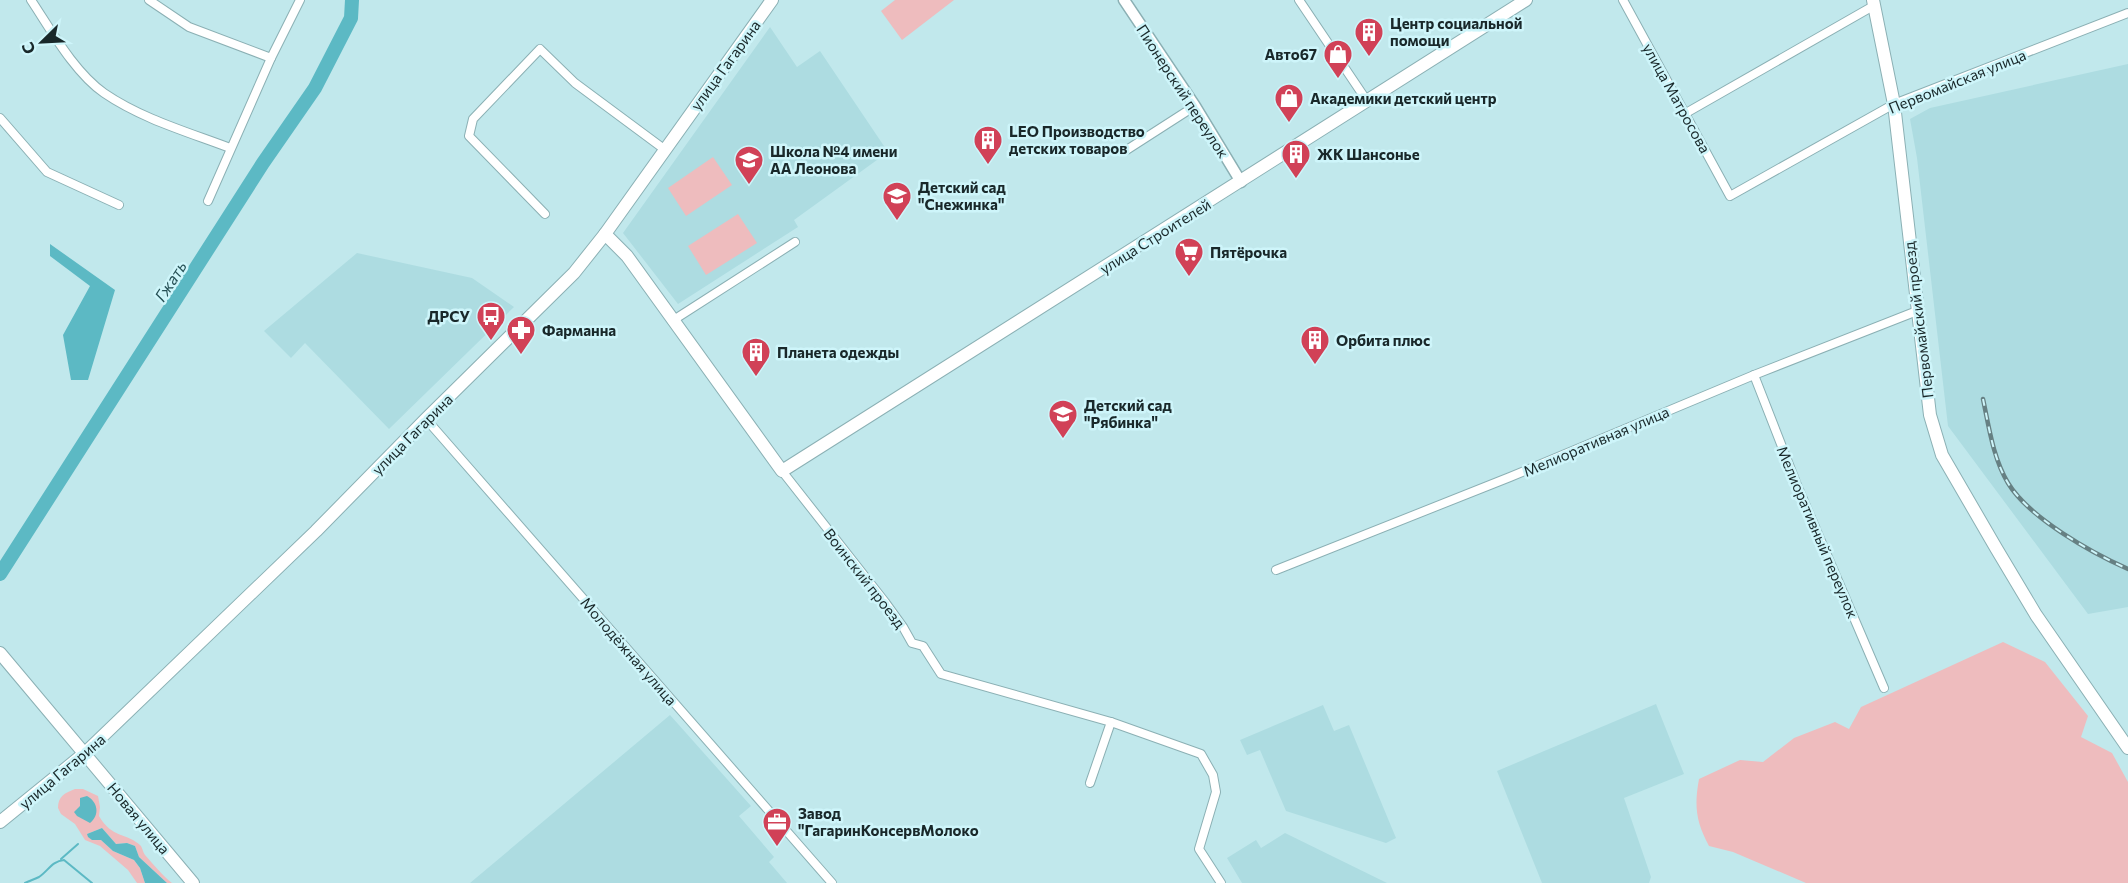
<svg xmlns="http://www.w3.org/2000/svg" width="2128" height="883" viewBox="0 0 2128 883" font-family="Commissioner,sans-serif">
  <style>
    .built { fill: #addce1 }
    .green { fill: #eebcbe }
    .water { fill: #5cb9c4 }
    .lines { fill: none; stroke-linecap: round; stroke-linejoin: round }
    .stream { stroke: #5cb9c4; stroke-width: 2 }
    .river { stroke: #5cb9c4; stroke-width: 14 }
    .minor-casing { stroke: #8bb0b4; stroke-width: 10 }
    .tertiary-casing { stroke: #8bb0b4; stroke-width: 13 }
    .secondary-casing { stroke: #8bb0b4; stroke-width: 14 }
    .minor { stroke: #fff; stroke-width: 8 }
    .tertiary { stroke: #fff; stroke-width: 10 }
    .secondary { stroke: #fff; stroke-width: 12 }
    .rail-casing { stroke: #668083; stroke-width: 4.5 }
    .rail { stroke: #cef5fa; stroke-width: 2; stroke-dasharray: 7; stroke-linecap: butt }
    .labels { text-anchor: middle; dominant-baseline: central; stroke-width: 5; stroke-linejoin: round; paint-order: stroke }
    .poi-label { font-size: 15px; font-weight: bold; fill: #19282a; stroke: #cef5fa; text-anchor: start }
    .street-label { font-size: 15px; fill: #19282a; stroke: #cef5fa }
    .water-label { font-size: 16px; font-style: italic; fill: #254f54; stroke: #cef5fa }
  </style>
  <rect width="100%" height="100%" fill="#c1e8ec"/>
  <!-- built -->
  <g class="built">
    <path d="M770 27 797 67 820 51 888 152 794 220 798 227 678 304 623 233Z"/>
    <path d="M2128 64V607L2088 614 1948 426 1917 158 1910 119 1930 108Z"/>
    <path d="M357 253 472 278 514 307 389 429 305 343 291 358 264 331Z"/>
    <path d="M1656 704 1684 774 1624 798 1651 877 1649 883H1542L1497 771Z"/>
    <path d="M1323 705 1334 731 1349 725 1396 838 1386 843 1286 811 1260 750 1247 755 1240 740Z"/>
    <path d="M670 715 751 806 739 816 774 857 769 862 787 883H470Z"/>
    <path d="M1285 833 1387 883H1242L1227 858 1256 840 1261 848Z"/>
  </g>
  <!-- green -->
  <g class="green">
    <path d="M895 0H954L902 40 881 11Z"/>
    <path d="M713 157 732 185 686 216 668 188Z"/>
    <path d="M738 214 757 243 706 275 688 246Z"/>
    <path d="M2003 642 2045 662 2088 716 2081 737 2112 753 2128 782V883H1806L1733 852 1709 846C1696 822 1694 806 1699 779L1740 760 1763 762 1794 738 1835 722 1849 729 1861 707Z"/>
    <path d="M75 789H83L98 796 100 807 99 816C112 839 127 832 141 846 143 850 143 852 145 855 153 864 163 876 172 883H167L139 857 135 846 127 843 116 844 102 828 87 834 92 840H101L113 851 134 860 140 868 145 883H137L128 870 100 846 85 840 75 824 61 814 58 808C58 796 65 793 75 789Z"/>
  </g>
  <!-- water -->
  <g class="water">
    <path d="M50 244 115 290 88 380H71L63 335 90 286 50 256Z"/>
    <path d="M87 796C98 802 100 815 90 823L77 816 74 812 80 806V798Z"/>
    <path d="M102 828 116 844 127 843 135 846 139 857 167 883H145L140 868 134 860 113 851 101 840H92L88 837 87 834Z"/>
  </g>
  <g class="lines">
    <!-- stream -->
    <g class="stream">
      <path d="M61 859 78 844"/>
      <path d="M25 883C29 881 35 879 39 877 48 871 52 861 64 860L92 883"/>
    </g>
    <!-- river -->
    <path class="river" d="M0 574 263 163 315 88 351 18 352 0"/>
    <!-- minor casing -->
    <g class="minor-casing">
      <g id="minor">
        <path d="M31 0C51 30 74 72 104 93 142 119 188 132 230 148"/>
        <path d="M149 0 189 27 271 58 208 201"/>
        <path d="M1299 0 1367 101"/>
        <path d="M1623 0 1730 196 1894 104 2128 13"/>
        <path d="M271 58 300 0"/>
        <path d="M1686 113 1875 5"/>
        <path d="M0 118 47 172 119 205"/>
        <path d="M1125 151 1195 106"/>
        <path d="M545 214 469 136 473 119 540 49 575 83 664 149"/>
        <path d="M672 321 795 242"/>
        <path d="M1754 375 1797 485 1884 688"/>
        <path d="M426 419 832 883"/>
        <path d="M782 471 885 602 903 627 912 643 923 646 941 674 1111 722 1201 754 1213 775 1216 792 1199 849 1221 883"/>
        <path d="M1276 570 1510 477 1754 375 1917 311"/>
        <path d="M1090 783 1111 722"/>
      </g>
    </g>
    <!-- tertiary casing -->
    <g class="tertiary-casing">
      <path id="tertiary" d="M1124 0 1195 106 1241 182"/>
    </g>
    <!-- secondary casing -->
    <g class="secondary-casing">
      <g id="secondary">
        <path d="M1873 0 1894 104 1930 415 1942 455 1996 548 2036 615 2128 748"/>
        <path d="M605 234 627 256 782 471 1526 0"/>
        <path d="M0 653 193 883"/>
        <path d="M0 822 85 753 316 531 426 419 574 273 605 234 772 0"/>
      </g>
    </g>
    <!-- minor -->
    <use href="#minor" class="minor"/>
    <!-- tertiary -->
    <use href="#tertiary" class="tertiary"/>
    <!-- secondary -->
    <use href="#secondary" class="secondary"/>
    <!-- rail casing -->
    <g class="rail-casing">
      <path id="rail" d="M1983 399C1989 427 1993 458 2008 483 2029 518 2092 553 2128 569"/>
    </g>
    <!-- rail -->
    <use href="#rail" class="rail"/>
  </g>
  <!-- icons -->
  <defs>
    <g id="building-pin" transform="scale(1.5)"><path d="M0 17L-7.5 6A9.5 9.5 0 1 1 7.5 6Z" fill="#d14157" stroke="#cef5fa"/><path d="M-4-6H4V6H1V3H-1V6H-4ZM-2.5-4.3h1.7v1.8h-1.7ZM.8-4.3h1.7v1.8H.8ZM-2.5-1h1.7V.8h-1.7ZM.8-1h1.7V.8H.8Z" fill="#fff"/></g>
    <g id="shop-pin" transform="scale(1.5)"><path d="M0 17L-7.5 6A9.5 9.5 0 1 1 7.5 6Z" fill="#d14157" stroke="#cef5fa"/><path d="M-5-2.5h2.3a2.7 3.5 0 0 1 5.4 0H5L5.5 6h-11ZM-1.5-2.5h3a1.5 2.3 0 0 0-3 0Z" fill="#fff"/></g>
    <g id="school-pin" transform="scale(1.5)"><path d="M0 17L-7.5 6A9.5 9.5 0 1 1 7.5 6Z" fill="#d14157" stroke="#cef5fa"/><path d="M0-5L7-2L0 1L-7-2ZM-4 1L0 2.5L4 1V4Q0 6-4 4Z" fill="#fff"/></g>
    <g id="supermarket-pin" transform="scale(1.5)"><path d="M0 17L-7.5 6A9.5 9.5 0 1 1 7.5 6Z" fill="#d14157" stroke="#cef5fa"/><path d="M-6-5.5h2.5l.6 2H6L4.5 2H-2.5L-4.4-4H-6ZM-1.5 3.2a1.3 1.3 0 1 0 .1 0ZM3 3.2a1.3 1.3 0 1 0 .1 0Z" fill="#fff"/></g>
    <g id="bus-pin" transform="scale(1.5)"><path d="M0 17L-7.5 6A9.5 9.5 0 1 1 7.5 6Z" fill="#d14157" stroke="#cef5fa"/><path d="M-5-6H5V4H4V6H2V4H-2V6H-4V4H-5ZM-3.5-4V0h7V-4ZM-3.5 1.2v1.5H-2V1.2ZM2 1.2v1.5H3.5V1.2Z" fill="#fff"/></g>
    <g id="pharmacy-pin" transform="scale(1.5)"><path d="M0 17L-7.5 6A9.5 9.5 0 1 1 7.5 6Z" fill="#d14157" stroke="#cef5fa"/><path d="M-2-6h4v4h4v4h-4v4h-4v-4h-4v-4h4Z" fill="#fff"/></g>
    <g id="office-pin" transform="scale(1.5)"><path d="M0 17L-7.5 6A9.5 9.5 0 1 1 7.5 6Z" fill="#d14157" stroke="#cef5fa"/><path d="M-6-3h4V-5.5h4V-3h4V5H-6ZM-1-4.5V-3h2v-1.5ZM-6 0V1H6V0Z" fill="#fff"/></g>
  </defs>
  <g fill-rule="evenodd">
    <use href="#building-pin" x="1369" y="32"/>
    <use href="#shop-pin" x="1338" y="54"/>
    <use href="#shop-pin" x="1289" y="98"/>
    <use href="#building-pin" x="988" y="140"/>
    <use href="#building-pin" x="1296" y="154"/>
    <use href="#school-pin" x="749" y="160"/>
    <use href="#school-pin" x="897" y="196"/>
    <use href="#supermarket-pin" x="1189" y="252"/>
    <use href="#bus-pin" x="491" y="316"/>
    <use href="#pharmacy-pin" x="521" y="330"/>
    <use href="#building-pin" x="1315" y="340"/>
    <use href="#building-pin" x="756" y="352"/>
    <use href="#school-pin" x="1063" y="414"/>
    <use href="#office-pin" x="777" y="822"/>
  </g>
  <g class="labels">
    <!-- poi labels -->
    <g class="poi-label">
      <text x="1390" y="23">Центр социальной<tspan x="1390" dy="17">помощи</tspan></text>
      <text x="1317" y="54" text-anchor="end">Авто67</text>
      <text x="1310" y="98">Академики детский центр</text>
      <text x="1009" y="131">LEO Производство<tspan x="1009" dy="17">детских товаров</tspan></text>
      <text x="770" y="151">Школа №4 имени<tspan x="770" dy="17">АА Леонова</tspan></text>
      <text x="1317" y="154">ЖК Шансонье</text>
      <text x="918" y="187">Детский сад<tspan x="918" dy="17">"Снежинка"</tspan></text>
      <text x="1210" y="252">Пятёрочка</text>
      <text x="470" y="316" text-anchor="end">ДРСУ</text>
      <text x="542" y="330">Фарманна</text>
      <text x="1336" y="340">Орбита плюс</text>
      <text x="777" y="352">Планета одежды</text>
      <text x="1084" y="405">Детский сад<tspan x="1084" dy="17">"Рябинка"</tspan></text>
      <text x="798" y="813">Завод<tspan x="798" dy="17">"ГагаринКонсервМолоко</tspan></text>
    </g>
    <!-- street labels -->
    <g class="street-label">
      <text transform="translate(725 65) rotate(-54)">улица Гагарина</text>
      <text transform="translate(1957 81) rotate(-22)">Первомайская улица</text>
      <text transform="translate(1183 91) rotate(57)">Пионерский переулок</text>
      <text transform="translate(1677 98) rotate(61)">улица Матросова</text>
      <text transform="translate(1155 236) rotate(-32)">улица Строителей</text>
      <text transform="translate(1918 320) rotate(-97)">Первомайский проезд</text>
      <text transform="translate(412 434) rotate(-45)">улица Гагарина</text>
      <text transform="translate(1596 441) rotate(-23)">Мелиоративная улица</text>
      <text transform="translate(1818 532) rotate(67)">Мелиоративный переулок</text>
      <text transform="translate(865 578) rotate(52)">Воинский проезд</text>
      <text transform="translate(629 651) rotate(49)">Молодёжная улица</text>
      <text transform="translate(62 771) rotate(-40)">улица Гагарина</text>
      <text transform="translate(139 818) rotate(50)">Новая улица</text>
    </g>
    <!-- water labels -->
    <g class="water-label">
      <text transform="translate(170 281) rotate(-57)">Гжать</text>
    </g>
  </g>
  <!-- north arrow -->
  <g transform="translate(42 42) rotate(246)" stroke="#cef5fa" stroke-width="4.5" paint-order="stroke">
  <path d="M0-4.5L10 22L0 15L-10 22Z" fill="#19282a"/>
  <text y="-9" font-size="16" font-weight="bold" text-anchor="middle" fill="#19282a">С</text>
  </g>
</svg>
